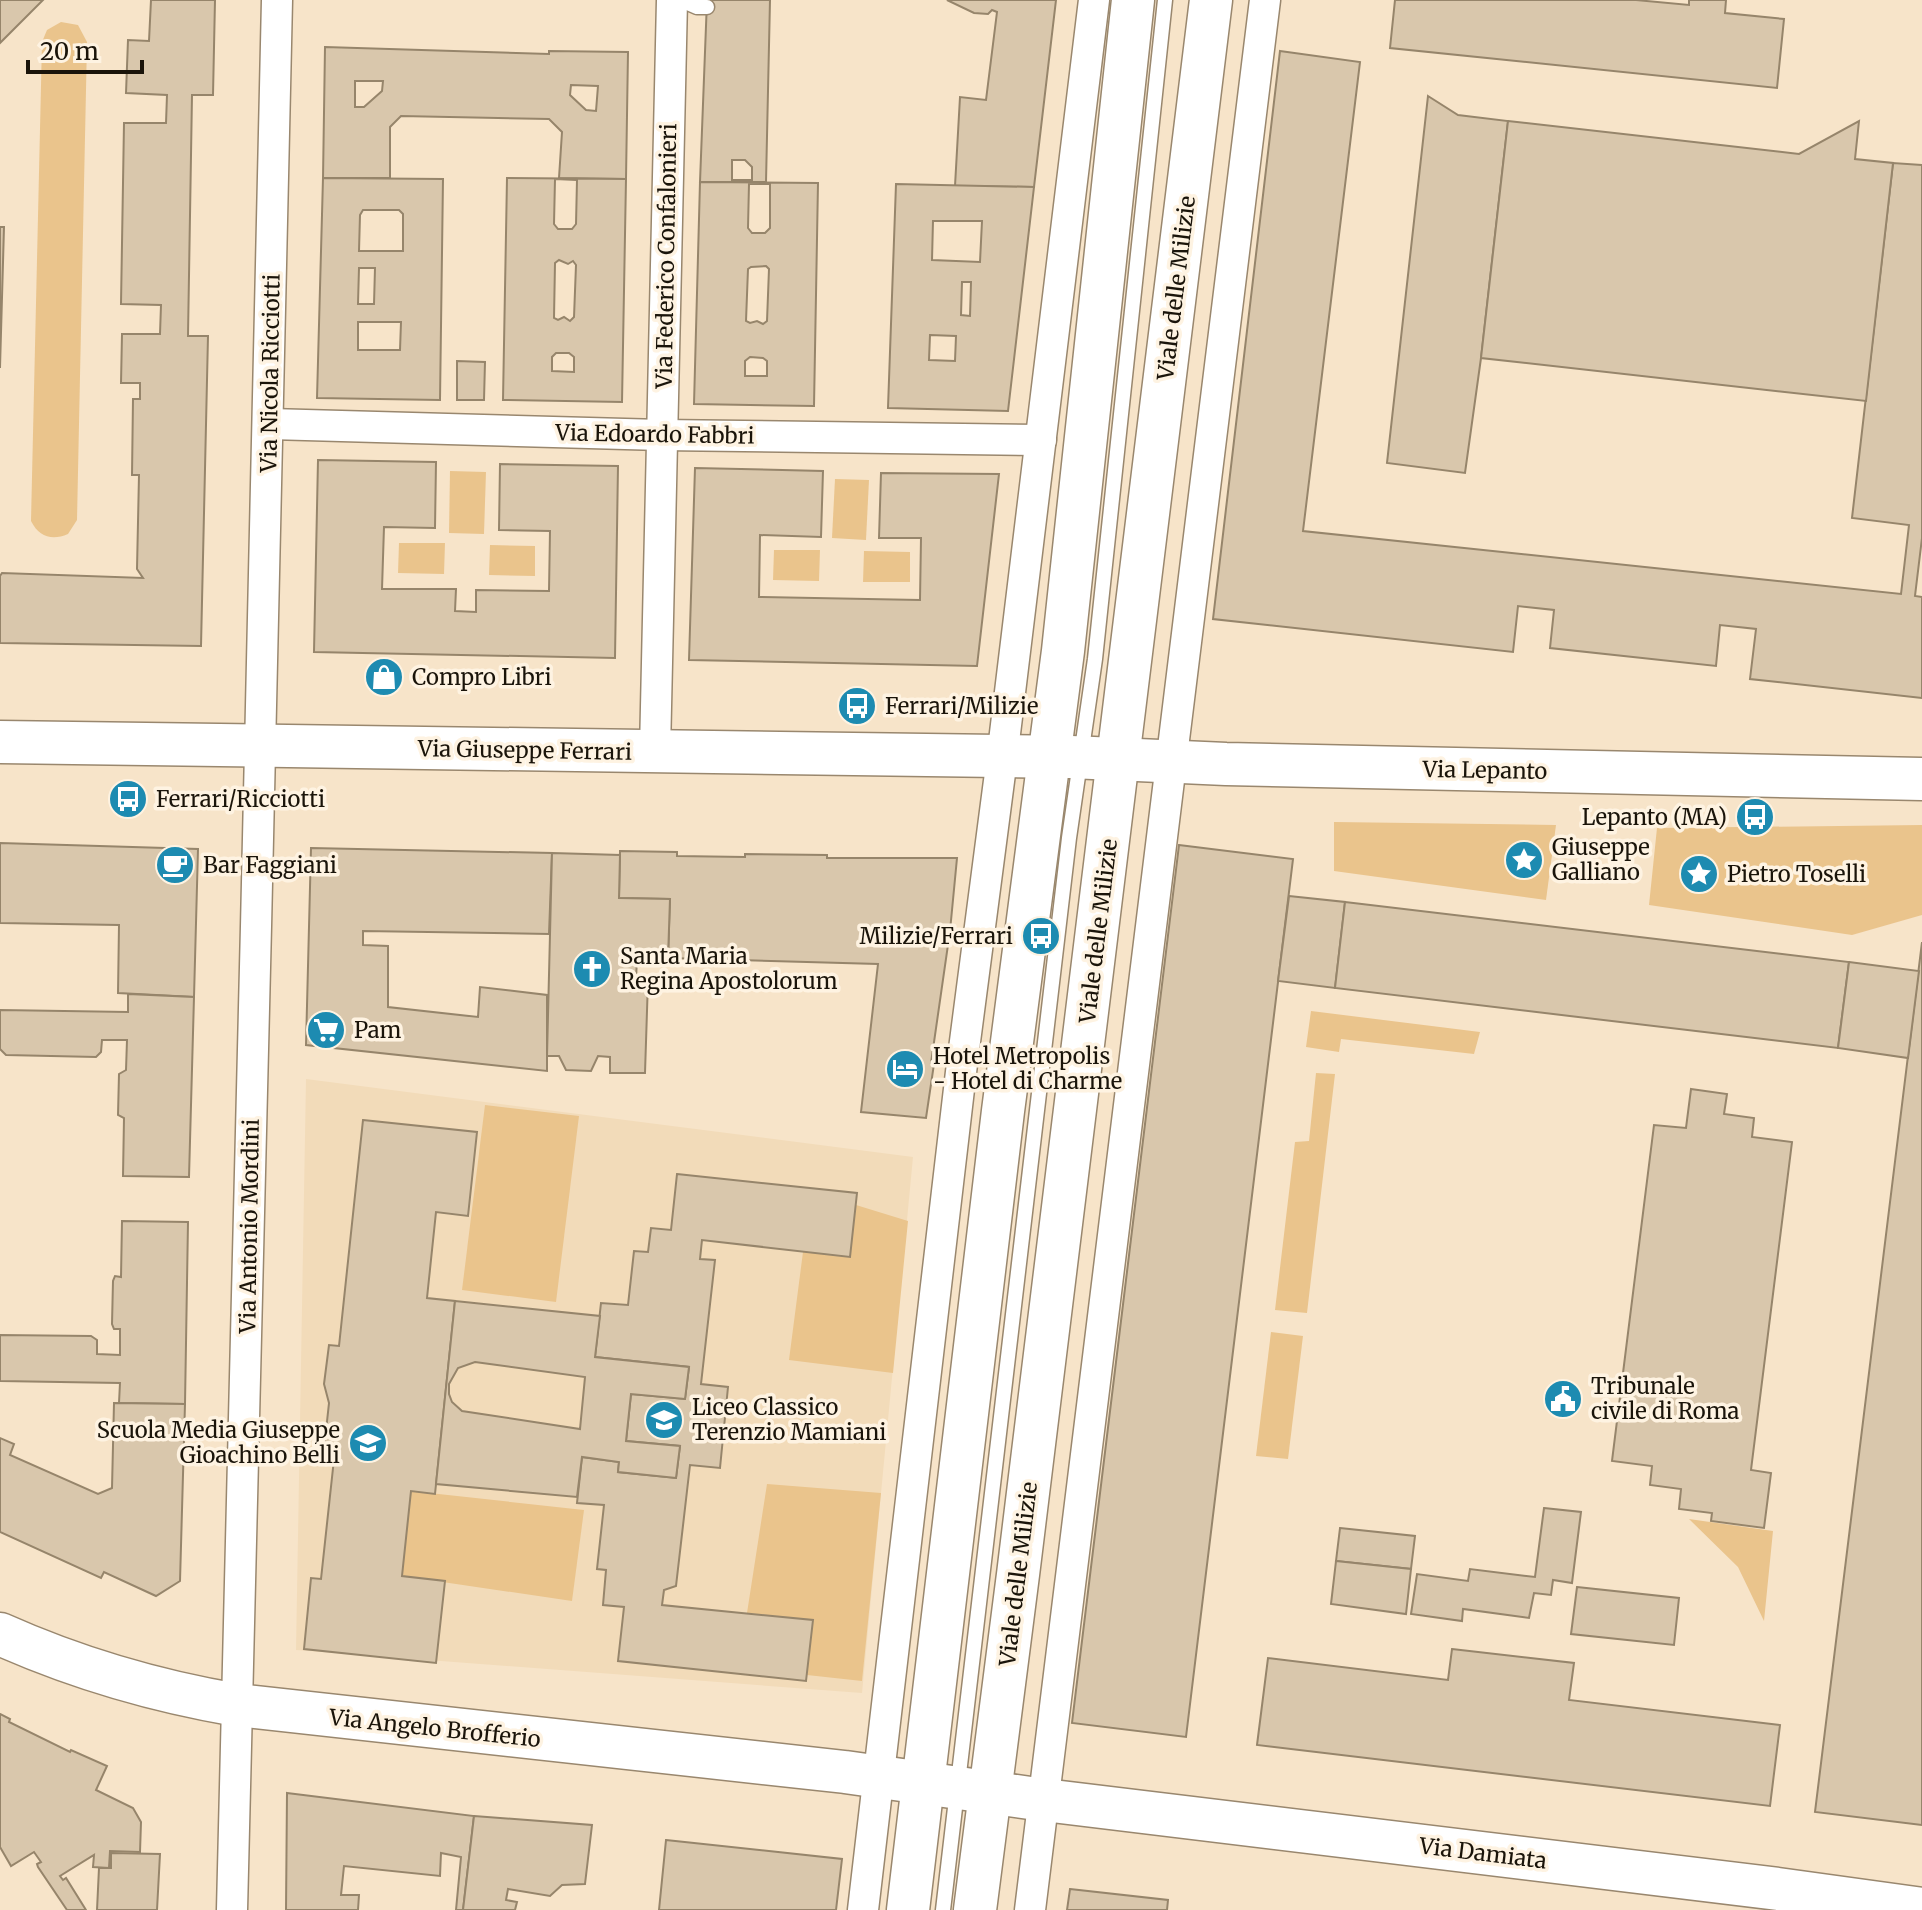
<svg xmlns="http://www.w3.org/2000/svg" width="1922" height="1910" viewBox="0 0 1922 1910" font-family="Merriweather,serif">
  <style>
    .built { fill: #f2dbb9 }
    .green { fill: #eac48c }
    .building { fill: #d9c7ac; stroke: #96856b; stroke-width: 2; fill-rule: evenodd }
    .lines { fill: none; stroke-linecap: round; stroke-linejoin: round }
    .lane-casing { stroke: #99876e; stroke-width: 17 }
    .street-casing { stroke: #99876e; stroke-width: 33 }
    .secondary-casing { stroke: #99876e; stroke-width: 45 }
    .lane { stroke: #fff; stroke-width: 14 }
    .street { stroke: #fff; stroke-width: 30 }
    .secondary { stroke: #fff; stroke-width: 42 }
    .labels { text-anchor: middle; dominant-baseline: central; stroke-width: 7; stroke-linejoin: round; paint-order: stroke }
    .street-label { font-size: 22px; fill: #1a140a; stroke: #fef3e2 }
    .poi-label { font-size: 22px; fill: #1a140a; stroke: #fef3e2; text-anchor: start }
  </style>
  <rect width="100%" height="100%" fill="#f7e4c9"/>
  <!-- built -->
  <path class="built" d="M306 1079 913 1157 862 1693 296 1650Z"/>
  <!-- green -->
  <g class="green">
    <path d="M61 22 78 25 87 42 77 520 68 534C52 541 39 537 31 521L42 42 47 30Z"/>
    <path d="M450 471 486 472 484 534 449 533Z"/>
    <path d="M835 479 869 480 866 540 832 538Z"/>
    <path d="M399 543H445L444 574 398 573Z"/>
    <path d="M490 545 535 546V576L489 575Z"/>
    <path d="M774 550H820L819 581 773 580Z"/>
    <path d="M864 551 910 552V582H863Z"/>
    <path d="M1334 822 1556 825 1546 900 1334 871Z"/>
    <path d="M1922 825V915L1852 935 1649 905 1657 828Z"/>
    <path d="M1311 1011 1480 1032 1474 1054 1341 1039 1339 1052 1306 1047Z"/>
    <path d="M1316 1073 1335 1074 1307 1313 1275 1310 1295 1142 1309 1141Z"/>
    <path d="M485 1105 579 1116 556 1302 462 1290Z"/>
    <path d="M856 1205 908 1221 893 1373 789 1360 803 1252 849 1256Z"/>
    <path d="M1271 1332 1303 1336 1288 1459 1256 1456Z"/>
    <path d="M767 1484 881 1493 862 1681 807 1675 812 1620 747 1613Z"/>
    <path d="M411 1491 584 1510 572 1601 402 1576Z"/>
    <path d="M1689 1519 1773 1531 1764 1621 1738 1567Z"/>
  </g>
  <!-- building -->
  <g class="building">
    <path d="M0 0H43L0 43Z"/>
    <path d="M151 0H215L213 95H192L188 336H208L201 646 0 643V576L2 573 143 578 137 569 139 475H132L133 399H140V383H121L122 334H160L161 305 121 304 124 123H166L167 95 126 93 128 40 149 41Z"/>
    <path d="M707 0H770L766 182H700ZM732 160H745L752 167V180H732Z"/>
    <path d="M947 0H1056L1034 187 955 186 960 97 986 100 997 12 992 10 988 14 974 13Z"/>
    <path d="M1395 0H1636L1689 5V0H1726L1725 13 1784 19 1777 88 1390 48Z"/>
    <path d="M325 47 549 54V51L628 52 626 179 559 178 562 132 549 119 401 116 390 127V178H323ZM355 81H383L382 91 364 107H355ZM571 85 598 86 596 111 586 110 570 95Z"/>
    <path d="M1280 51 1360 62 1303 531 1901 594 1909 525 1852 518 1893 163 1922 165V538L1915 596 1922 597V698L1750 679 1756 629 1720 625 1716 666 1550 648 1554 610 1518 606 1513 652 1213 619Z"/>
    <path d="M1428 96 1458 115 1508 121 1481 358 1465 473 1387 463Z"/>
    <path d="M1508 121 1799 154 1859 121 1855 159 1893 163 1866 401 1481 358Z"/>
    <path d="M323 178 443 179 440 400 317 398ZM363 210H399L403 214V251H359L360 215ZM359 268H375L374 304H358ZM358 322H401L400 350H358Z"/>
    <path d="M507 178 626 179 622 402 503 400ZM555 179 577 180 576 224 572 229H558L554 224ZM559 260 568 264 573 261 576 265 574 317 570 321 564 317 558 320 554 318 555 263ZM556 353H569L574 357V372L552 371V357Z"/>
    <path d="M700 182 818 183 814 406 694 404ZM749 184H770V228L765 233H752L748 228ZM766 266 769 269 767 321 763 324 757 321 750 323 746 321 748 269 751 267ZM750 357 763 358 767 361V376H745V361Z"/>
    <path d="M896 184 1034 187 1008 411 888 408ZM933 221H982L980 262 932 260ZM962 282H971L970 316 961 315ZM930 335 956 336 955 361 929 360Z"/>
    <path d="M0 227H4L0 368Z"/>
    <path d="M457 361 485 362 484 400H457Z"/>
    <path d="M318 460 436 462 435 528 384 527 382 589H456L455 611 476 612V590L549 591 550 531 499 530 500 464 618 466 615 658 314 652Z"/>
    <path d="M695 468 823 471 821 537 760 535 759 597 920 600 921 538H879L881 473 999 474 977 666 689 660Z"/>
    <path d="M0 843 198 849 194 997 118 993 119 925 0 923Z"/>
    <path d="M1179 845 1293 859 1186 1737 1072 1723Z"/>
    <path d="M311 848 552 853 549 934 363 931V945L388 946V1007L478 1017 480 987 547 995V1071L306 1045Z"/>
    <path d="M620 851 677 852V856L745 857V854L827 855V858H957L950 931 931 1063 934 1064 926 1118 861 1112 878 964 668 958 670 899 619 898Z"/>
    <path d="M552 853 620 855 619 898 670 899 668 958 637 957 636 980H648L645 1073H610V1057L598 1056 591 1071 566 1070 559 1056H547Z"/>
    <path d="M1289 896 1345 902 1335 988 1278 981Z"/>
    <path d="M1345 902 1849 962 1838 1048 1335 988Z"/>
    <path d="M1922 942V1825L1815 1812Z"/>
    <path d="M1849 962 1919 971 1908 1058 1838 1048Z"/>
    <path d="M128 994 194 997 189 1177 123 1176 124 1118 118 1115 119 1074 126 1070 127 1040H102L101 1052 96 1057 6 1055 0 1049V1010L128 1012Z"/>
    <path d="M1691 1089 1727 1094 1724 1114 1754 1118 1752 1137 1792 1142 1751 1470 1771 1473 1764 1528 1711 1521 1712 1513 1679 1509 1681 1489 1650 1485 1652 1466 1612 1461 1654 1125 1686 1128Z"/>
    <path d="M363 1120 477 1132 468 1216 436 1212 427 1298 455 1301 435 1494 411 1491 402 1576 445 1581 436 1663 304 1649 311 1578 321 1579 334 1459 323 1458 329 1403 324 1384 329 1345 339 1346Z"/>
    <path d="M677 1174 857 1193 850 1257 702 1240 700 1259 715 1260 701 1384 728 1387 720 1468 690 1465 676 1586 664 1590 662 1605 813 1620 806 1681 618 1661 624 1607 603 1605 606 1570 597 1569 604 1505 577 1503 582 1457 619 1462 618 1472 676 1478 680 1446 626 1441 631 1394 685 1399 689 1367 595 1357 601 1303 628 1305 634 1251 648 1252 651 1228 671 1230Z"/>
    <path d="M122 1221 188 1222 185 1404 119 1403 120 1383 0 1381V1335L91 1336 97 1340V1354L120 1355V1329H114L112 1324 113 1281 115 1276 121 1277Z"/>
    <path d="M455 1301 600 1316 595 1357 689 1367 685 1399 631 1394 626 1441 680 1446 676 1478 618 1472 619 1462 582 1457 577 1497 436 1484ZM475 1362 585 1377 580 1429 462 1411 452 1402 449 1394V1384L458 1368Z"/>
    <path d="M114 1403 185 1404 180 1581 156 1596 104 1572 101 1578 0 1532V1438L14 1444 10 1455 98 1494 112 1488Z"/>
    <path d="M1544 1508 1581 1512 1572 1583 1553 1580 1551 1595 1534 1593 1529 1618 1463 1609 1462 1621 1411 1614 1417 1574 1468 1581 1470 1569 1535 1577Z"/>
    <path d="M1340 1528 1415 1536 1411 1569 1336 1561Z"/>
    <path d="M1336 1561 1411 1569 1406 1614 1331 1604Z"/>
    <path d="M1577 1587 1679 1598 1674 1645 1571 1634Z"/>
    <path d="M1452 1649 1574 1663 1569 1700 1780 1725 1770 1806 1257 1745 1268 1658 1448 1680Z"/>
    <path d="M0 1714 10 1719 9 1722 70 1752 71 1750 107 1766 96 1790 133 1808 141 1822 140 1852 110 1851 109 1868 93 1867 94 1855 60 1876 63 1880 66 1878 86 1910H67L38 1867 37 1864 41 1862 34 1852 11 1866 0 1847Z"/>
    <path d="M287 1793 474 1816 463 1910H456L461 1857 441 1853 440 1876 344 1866 341 1895H359L358 1910H286Z"/>
    <path d="M474 1816 592 1825 585 1884 562 1885 550 1896 508 1889 506 1900 517 1902 515 1910H463Z"/>
    <path d="M666 1840 842 1859 836 1910H659Z"/>
    <path d="M111 1853 160 1854 157 1910H97L99 1868H111Z"/>
    <path d="M1070 1889 1168 1900 1167 1910H1067Z"/>
  </g>
  <g class="lines">
    <!-- lane casing -->
    <g class="lane-casing">
      <g id="lane">
        <path d="M681 0 697 7H707"/>
        <path d="M943 1910 1069 838 1095 659 1165 0"/>
      </g>
    </g>
    <!-- street casing -->
    <g class="street-casing">
      <g id="street">
        <path d="M270 424 661 435 1041 440"/>
        <path d="M655 751 672 0"/>
        <path d="M232 1910C245 1273 266 637 277 0"/>
        <path d="M863 1910 961 1072 1002 758 1094 0"/>
        <path d="M1030 1910 1265 0"/>
      </g>
    </g>
    <!-- secondary casing -->
    <g class="secondary-casing">
      <g id="secondary">
        <path d="M0 742 1071 757 1226 764 1922 779"/>
        <path d="M0 1634C76 1668 155 1691 237 1705L845 1772 1044 1800 1778 1889 1922 1909"/>
        <path d="M908 1910 1003 1111 1063 651 1133 0"/>
        <path d="M975 1910C1058 1274 1132 637 1211 0"/>
      </g>
    </g>
    <!-- lane -->
    <use href="#lane" class="lane"/>
    <!-- street -->
    <use href="#street" class="street"/>
    <!-- secondary -->
    <use href="#secondary" class="secondary"/>
  </g>
  <!-- icons -->
  <defs>
    <g id="shop-disc" transform="scale(2)"><circle r="9.5" fill="#1d8bb1" stroke="#fef3e2"/><path d="M-5-2.5h2.3a2.7 3.5 0 0 1 5.4 0H5L5.5 6h-11ZM-1.5-2.5h3a1.5 2.3 0 0 0-3 0Z" fill="#fff"/></g>
    <g id="bus-disc" transform="scale(2)"><circle r="9.5" fill="#1d8bb1" stroke="#fef3e2"/><path d="M-5-6H5V4H4V6H2V4H-2V6H-4V4H-5ZM-3.5-4V0h7V-4ZM-3.5 1.2v1.5H-2V1.2ZM2 1.2v1.5H3.5V1.2Z" fill="#fff"/></g>
    <g id="sight-disc" transform="scale(2)"><circle r="9.5" fill="#1d8bb1" stroke="#fef3e2"/><path d="M0-6L1.8-2.2L6-1.7L2.9 1.2L3.7 5.4L0 3.3L-3.7 5.4L-2.9 1.2L-6-1.7L-1.8-2.2Z" fill="#fff"/></g>
    <g id="cafe-disc" transform="scale(2)"><circle r="9.5" fill="#1d8bb1" stroke="#fef3e2"/><path d="M-5.5-4.5H6V0H3Q3 3.5 0 3.5H-2.5Q-5.5 3.5-5.5 0ZM3-3.2v2h1.7v-2ZM-6 4.5H4V6H-6Z" fill="#fff"/></g>
    <g id="church-disc" transform="scale(2)"><circle r="9.5" fill="#1d8bb1" stroke="#fef3e2"/><path d="M-1.2-6h2.4v3.5h3.3v2.4h-3.3V6h-2.4V-.1h-3.3v-2.4h3.3Z" fill="#fff"/></g>
    <g id="supermarket-disc" transform="scale(2)"><circle r="9.5" fill="#1d8bb1" stroke="#fef3e2"/><path d="M-6-5.5h2.5l.6 2H6L4.5 2H-2.5L-4.4-4H-6ZM-1.5 3.2a1.3 1.3 0 1 0 .1 0ZM3 3.2a1.3 1.3 0 1 0 .1 0Z" fill="#fff"/></g>
    <g id="hotel-disc" transform="scale(2)"><circle r="9.5" fill="#1d8bb1" stroke="#fef3e2"/><path d="M-6-4.5h1.5V1H6V5H4.5V3h-9V5H-6ZM-4 0a1.8 1.8 0 1 1 3.6 0ZM.5 0V-2.5h3Q6-2.5 6 0Z" fill="#fff"/></g>
    <g id="civic-disc" transform="scale(2)"><circle r="9.5" fill="#1d8bb1" stroke="#fef3e2"/><path d="M-.6-6.5H3V-4.5H.6V-3L4-1V1h2V6H-6V1h2V-1L-.6-3ZM-1.2 2.5V6h2.4V2.5Z" fill="#fff"/></g>
    <g id="school-disc" transform="scale(2)"><circle r="9.5" fill="#1d8bb1" stroke="#fef3e2"/><path d="M0-5L7-2L0 1L-7-2ZM-4 1L0 2.5L4 1V4Q0 6-4 4Z" fill="#fff"/></g>
  </defs>
  <g fill-rule="evenodd">
    <use href="#shop-disc" x="384" y="677"/>
    <use href="#bus-disc" x="857" y="706"/>
    <use href="#bus-disc" x="128" y="799"/>
    <use href="#bus-disc" x="1755" y="817"/>
    <use href="#sight-disc" x="1524" y="860"/>
    <use href="#cafe-disc" x="175" y="865"/>
    <use href="#sight-disc" x="1699" y="874"/>
    <use href="#bus-disc" x="1041" y="936"/>
    <use href="#church-disc" x="592" y="969"/>
    <use href="#supermarket-disc" x="326" y="1030"/>
    <use href="#hotel-disc" x="905" y="1069"/>
    <use href="#civic-disc" x="1563" y="1399"/>
    <use href="#school-disc" x="664" y="1420"/>
    <use href="#school-disc" x="368" y="1443"/>
  </g>
  <g class="labels">
    <!-- street labels -->
    <g class="street-label">
      <text transform="translate(666 256) rotate(-89)">Via Federico Confalonieri</text>
      <text transform="translate(1176 288) rotate(-83)">Viale delle Milizie</text>
      <text transform="translate(270 373) rotate(-89)">Via Nicola Ricciotti</text>
      <text transform="translate(655 434) rotate(1)">Via Edoardo Fabbri</text>
      <text transform="translate(525 750) rotate(1)">Via Giuseppe Ferrari</text>
      <text transform="translate(1485 770) rotate(1)">Via Lepanto</text>
      <text transform="translate(1098 931) rotate(-83)">Viale delle Milizie</text>
      <text transform="translate(249 1226) rotate(-89)">Via Antonio Mordini</text>
      <text transform="translate(1018 1574) rotate(-83)">Viale delle Milizie</text>
      <text transform="translate(435 1728) rotate(6)">Via Angelo Brofferio</text>
      <text transform="translate(1483 1853) rotate(7)">Via Damiata</text>
    </g>
    <!-- poi labels -->
    <g class="poi-label">
      <text x="412" y="677">Compro Libri</text>
      <text x="885" y="706">Ferrari/Milizie</text>
      <text x="156" y="799">Ferrari/Ricciotti</text>
      <text x="1727" y="817" text-anchor="end">Lepanto (MA)</text>
      <text x="1552" y="847">Giuseppe<tspan x="1552" dy="25">Galliano</tspan></text>
      <text x="203" y="865">Bar Faggiani</text>
      <text x="1727" y="874">Pietro Toselli</text>
      <text x="1013" y="936" text-anchor="end">Milizie/Ferrari</text>
      <text x="620" y="956">Santa Maria<tspan x="620" dy="25">Regina Apostolorum</tspan></text>
      <text x="354" y="1030">Pam</text>
      <text x="933" y="1056">Hotel Metropolis<tspan x="933" dy="25">- Hotel di Charme</tspan></text>
      <text x="1591" y="1386">Tribunale<tspan x="1591" dy="25">civile di Roma</tspan></text>
      <text x="692" y="1407">Liceo Classico<tspan x="692" dy="25">Terenzio Mamiani</tspan></text>
      <text x="340" y="1430" text-anchor="end">Scuola Media Giuseppe<tspan x="340" dy="25">Gioachino Belli</tspan></text>
    </g>
  </g>
  <!-- scale -->
  <path d="M28 60v12h114v-12" fill="none" stroke="#1a140a" stroke-width="4"/>
  <text x="40" y="60" font-size="24" fill="#1a140a" stroke="#fef3e2" stroke-width="6" paint-order="stroke">20 m</text>
</svg>
